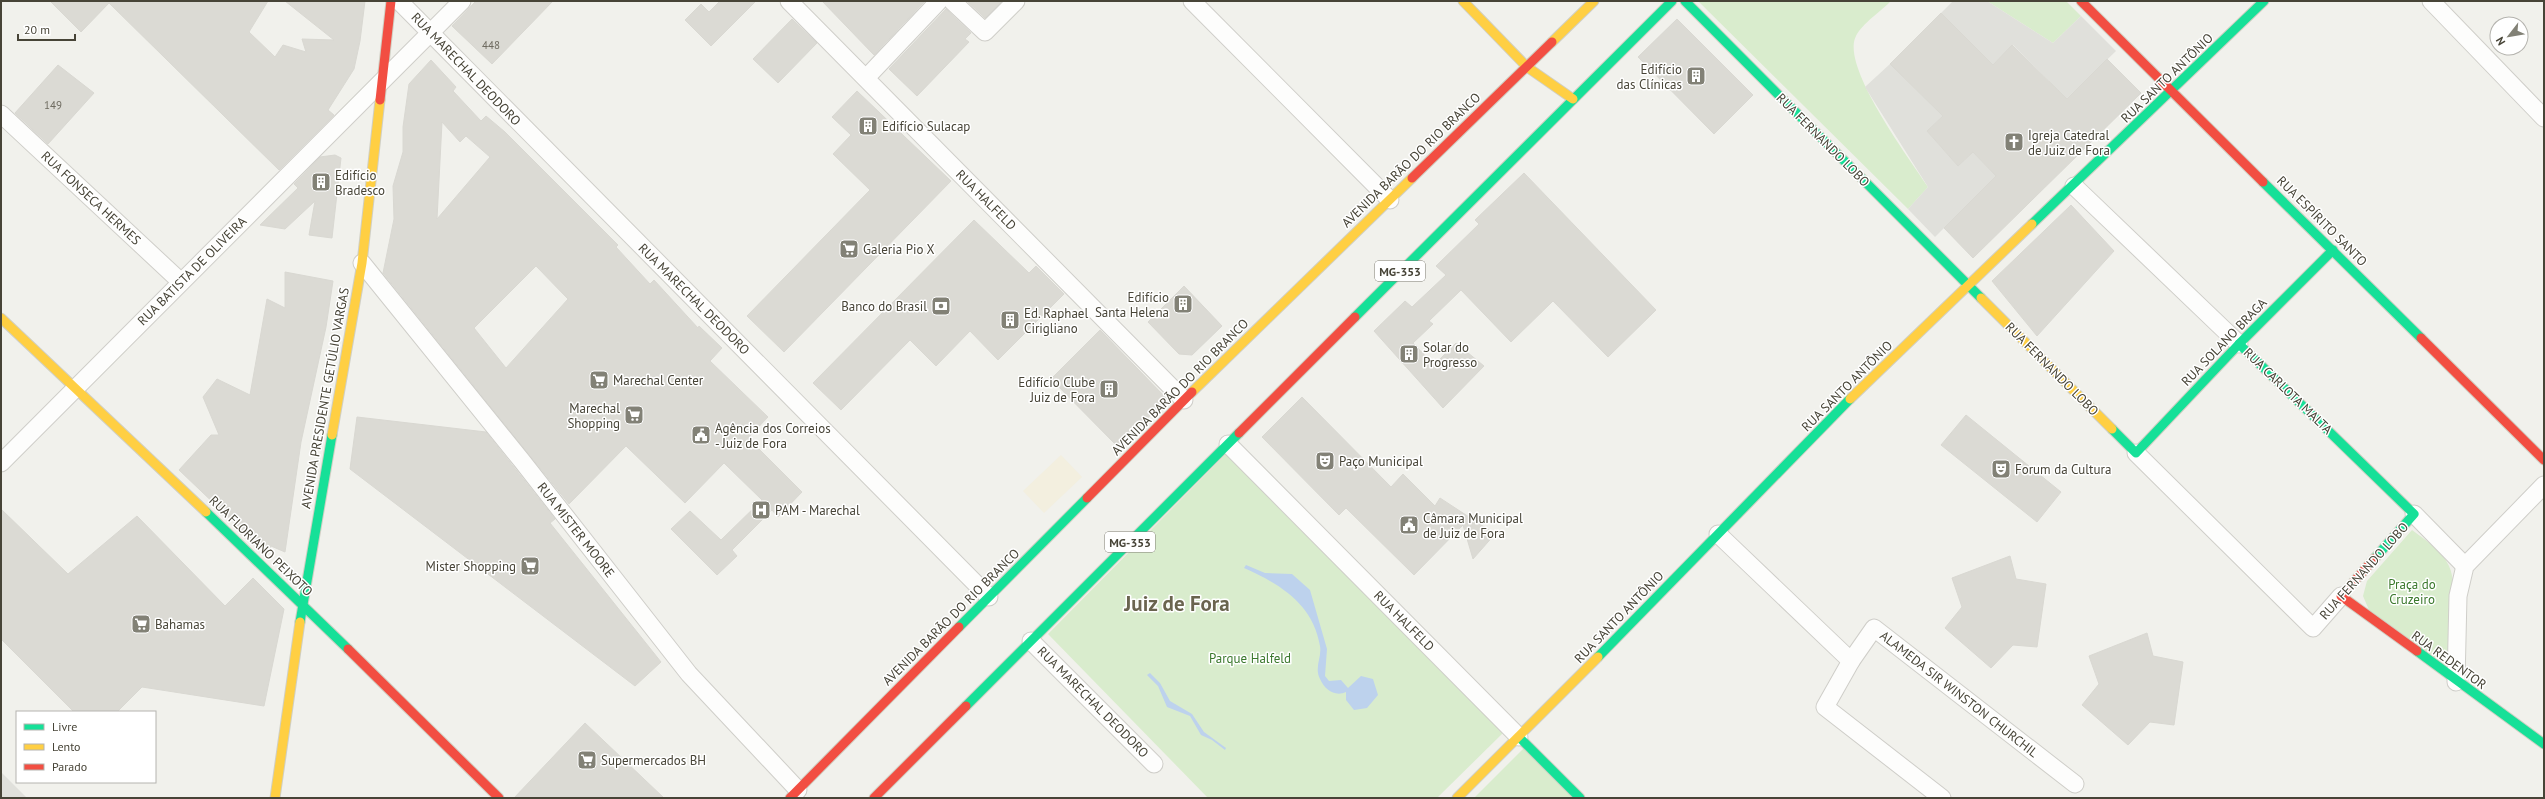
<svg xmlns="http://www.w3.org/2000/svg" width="2545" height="799" viewBox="0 0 2545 799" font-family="'PT Sans',sans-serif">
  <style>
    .commercial { fill: #f3efdf }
    .green { fill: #d9eccd }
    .parking { fill: #e0e0db }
    .water { fill: #bdd2ed }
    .building { fill: #dbdad4; stroke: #d9d8d2; fill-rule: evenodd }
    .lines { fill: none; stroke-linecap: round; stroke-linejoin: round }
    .street-casing { stroke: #cfcec9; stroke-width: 19 }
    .fast-casing { stroke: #d0cfc3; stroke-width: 11 }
    .slow-casing { stroke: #d0cfc3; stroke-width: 11 }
    .jam-casing { stroke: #d0cfc3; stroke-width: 11 }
    .street { stroke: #fdfdfc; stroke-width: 17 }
    .fast { stroke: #16e098; stroke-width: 9 }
    .slow { stroke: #ffcf43; stroke-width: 9 }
    .jam { stroke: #f24e42; stroke-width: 9 }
    .labels { text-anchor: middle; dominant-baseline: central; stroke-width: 3; stroke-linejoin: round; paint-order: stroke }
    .number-label { font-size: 11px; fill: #6d6a5f }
    .shield { fill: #fff; stroke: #7e7c73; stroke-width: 1 }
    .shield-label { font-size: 12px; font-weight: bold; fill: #474437 }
    .street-label { font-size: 13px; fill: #474437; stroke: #fff }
    .poi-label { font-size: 13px; fill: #474437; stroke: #fff; text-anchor: start }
    .park-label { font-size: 13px; fill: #3a782c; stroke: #fff }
    .town-label { font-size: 21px; font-weight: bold; fill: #6a644f; stroke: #fff }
  </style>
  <rect width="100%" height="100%" fill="#f1f1ec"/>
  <!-- commercial -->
  <path class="commercial" d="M1061 455 1082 477 1044 513 1023 491Z"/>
  <!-- green -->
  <g class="green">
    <path d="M1698 1H1891C1882 10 1861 25 1856 36 1840 66 1910 159 1928 187L1908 209Z"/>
    <path d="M1987 1H2066L2081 16 2053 43Z"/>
    <path d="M1228 452 1503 733 1437 798H1208L1048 634Z"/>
    <path d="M2412 530C2425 540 2442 550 2449 566 2459 586 2450 646 2449 670L2369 610 2363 596 2367 581Z"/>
    <path d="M1524 748 1574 798H1474Z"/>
  </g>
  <!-- parking -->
  <g class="parking">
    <path d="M1953 1H1987L2053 43 2081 16 2116 51 2049 116V81L2013 45 1993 65 1941 13Z"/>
    <path d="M1890 64 1943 116 1927 131 1958 166 1973 152 1996 176 1935 237 1908 209 1928 187 1865 87Z"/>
    <path d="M1 772 27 798H1Z"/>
  </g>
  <!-- water -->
  <g class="water">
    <path d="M1246 565 1265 573 1292 574 1310 590 1327 649 1325 676 1329 681 1341 680 1348 688 1361 676 1373 679 1378 695 1367 708 1354 710 1346 700V692C1335 697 1325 690 1320 679 1314 667 1322 658 1320 646 1313 604 1280 584 1244 568Z"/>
    <path d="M1150 673 1160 683 1170 701 1192 714 1204 732 1226 748 1225 750 1212 740 1201 735 1190 716 1167 707 1158 686 1147 675Z"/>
  </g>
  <!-- building -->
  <g class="building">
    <path d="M50 1H268L249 32 275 57 283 45 306 52 302 39 334 40 285 1H365L360 41 354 69 328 110 334 115 279 170 109 3 81 32Z"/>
    <path d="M476 1H553L492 64 452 26Z"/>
    <path d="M720 1H756L711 46 685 20 701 4 709 12Z"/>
    <path d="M822 1H925L874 55Z"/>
    <path d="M967 1H1002L985 18Z"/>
    <path d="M946 9 971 33 965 39 969 42 917 96 889 69Z"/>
    <path d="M1941 13 1993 65 2012 45 2067 99 2107 59 2141 93 1973 258 1944 228 1996 176 1973 152 1958 166 1927 131 1943 116 1890 64Z"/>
    <path d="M792 19 817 43 778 83 753 59Z"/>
    <path d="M1677 19 1753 95 1714 134 1638 57Z"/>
    <path d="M431 60 456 87 453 91 481 121 486 116 505 132 618 245 616 247 650 284 654 280 698 328 699 326 722 348 710 361 768 417 748 438 802 492 778 517 772 510 732 550 737 556 717 575 671 529 690 511 721 540 762 500 724 463 685 503 626 446 569 504 383 273 394 219 393 186 403 152V127L409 84ZM442 122 460 142 466 136 490 157 437 219ZM536 266 568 299 506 368 474 328Z"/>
    <path d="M58 65 94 93 48 144 15 113Z"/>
    <path d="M857 91 951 181 784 352 747 316 870 190 833 154 851 135 832 117Z"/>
    <path d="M335 155 341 158 332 238 309 235 315 201 285 229 260 225 298 188 294 184 320 157Z"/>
    <path d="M1524 173 1656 310 1608 357 1553 301 1511 342 1461 290 1429 321 1433 324 1413 343 1434 365 1456 343 1484 366 1443 408 1374 331 1405 301 1412 307 1446 275 1436 266 1479 224 1475 220Z"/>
    <path d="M2071 205 2114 251 2037 336 1992 281Z"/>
    <path d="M974 220 1029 273 1036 266 1064 294 998 360 970 331 936 366 910 340 841 410 813 383Z"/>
    <path d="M285 272 333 281 326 327 301 442 285 552 271 546 266 553 179 470 211 435H219L203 397 217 379 250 395 267 299 285 308Z"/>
    <path d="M1184 286 1222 326 1192 355 1179 354 1148 322Z"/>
    <path d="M1100 330 1167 399 1118 447 1051 379Z"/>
    <path d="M1302 397 1391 487 1403 474 1435 506 1440 498 1495 534 1473 559 1463 525 1414 575 1346 508 1339 515 1262 437Z"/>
    <path d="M1966 415 2061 492 2037 522 1941 445Z"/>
    <path d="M357 417 486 432 555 519 550 523 661 662 635 686 350 469Z"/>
    <path d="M1 509 68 574 137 516 225 606 253 578 284 609 264 706 142 687 117 712H74L1 639Z"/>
    <path d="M2010 556 2016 579 2046 584 2037 647 2013 645 1991 668 1945 628 1962 607 1952 578Z"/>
    <path d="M2147 633 2153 656 2183 662 2174 725 2150 722 2128 745 2082 705 2099 684 2089 656Z"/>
    <path d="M585 723 664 798H514Z"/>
  </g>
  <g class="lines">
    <!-- street casing -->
    <g class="street-casing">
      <g id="street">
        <path d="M399 1 989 597"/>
        <path d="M789 1 1184 400"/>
        <path d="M952 1 985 32 1016 1"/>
        <path d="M1192 1 1390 200"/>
        <path d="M2431 1 2544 118"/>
        <path d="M866 78 939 1"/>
        <path d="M1 114 181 282"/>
        <path d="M2074 186 2239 344"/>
        <path d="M362 263 522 461 689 674 798 790"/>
        <path d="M1228 444 1519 737"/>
        <path d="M2136 453 2313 628 2341 596"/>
        <path d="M1 463 462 1"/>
        <path d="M2414 514 2465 566"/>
        <path d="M1718 534 1851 661 1874 628 2075 784"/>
        <path d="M1031 641 1154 764"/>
        <path d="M1851 661 1825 707 1942 798"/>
        <path d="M2456 682 2458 596 2465 566 2544 485"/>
      </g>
    </g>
    <!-- fast casing -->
    <g class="fast-casing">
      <g id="fast">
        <path d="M1685 1 1981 298"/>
        <path d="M2263 182 2421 338"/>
        <path d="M2032 224 2264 1"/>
        <path d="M1355 317 1672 1"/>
        <path d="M2239 344 2414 514 2375 558"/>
        <path d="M2112 429 2136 453 2239 344 2333 250"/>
        <path d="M206 512 348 649"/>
        <path d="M300 622 332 435"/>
        <path d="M959 627 1087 498"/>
        <path d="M2417 651 2544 744"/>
        <path d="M1598 657 1850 399"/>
        <path d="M966 706 1239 433"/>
        <path d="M1519 737 1580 798"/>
      </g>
    </g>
    <!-- slow casing -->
    <g class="slow-casing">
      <g id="slow">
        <path d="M1463 1 1527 67 1573 99"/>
        <path d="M1552 42 1594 1"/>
        <path d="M1981 298 2112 429"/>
        <path d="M1 318 206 512"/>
        <path d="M1192 392 1412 178"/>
        <path d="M1850 399 2032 224"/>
        <path d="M332 435 362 263 380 100"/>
        <path d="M275 798 300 622"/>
        <path d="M1457 798 1598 657"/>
      </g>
    </g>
    <!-- jam casing -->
    <g class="jam-casing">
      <g id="jam">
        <path d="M2081 1 2263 182"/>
        <path d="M380 100 391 1"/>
        <path d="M1412 178 1552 42"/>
        <path d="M2421 338 2544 460"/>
        <path d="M1239 433 1355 317"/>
        <path d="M1087 498 1192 392"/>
        <path d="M2375 558 2341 596 2417 651"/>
        <path d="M348 649 499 798"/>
        <path d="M790 798 959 627"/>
        <path d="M874 798 966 706"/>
      </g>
    </g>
    <!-- street -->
    <use href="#street" class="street"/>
    <!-- fast -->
    <use href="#fast" class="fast"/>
    <!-- slow -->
    <use href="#slow" class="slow"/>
    <!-- jam -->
    <use href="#jam" class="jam"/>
  </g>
  <!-- icons -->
  <defs>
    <g id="building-square" transform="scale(1)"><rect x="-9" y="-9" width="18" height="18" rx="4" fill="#828176" stroke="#fff"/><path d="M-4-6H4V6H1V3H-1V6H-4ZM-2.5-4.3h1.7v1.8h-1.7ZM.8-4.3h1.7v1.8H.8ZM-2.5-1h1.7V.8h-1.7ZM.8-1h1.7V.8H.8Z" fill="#fff"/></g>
    <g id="church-square" transform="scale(1)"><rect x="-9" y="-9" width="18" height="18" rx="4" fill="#828176" stroke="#fff"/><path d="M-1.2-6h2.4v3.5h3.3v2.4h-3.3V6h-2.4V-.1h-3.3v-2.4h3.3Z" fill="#fff"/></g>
    <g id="supermarket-square" transform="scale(1)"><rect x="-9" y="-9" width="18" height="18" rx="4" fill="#828176" stroke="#fff"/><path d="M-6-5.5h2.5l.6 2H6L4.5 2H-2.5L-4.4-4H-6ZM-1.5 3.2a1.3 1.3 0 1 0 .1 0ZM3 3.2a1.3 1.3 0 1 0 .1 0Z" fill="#fff"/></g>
    <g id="bank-square" transform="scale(1)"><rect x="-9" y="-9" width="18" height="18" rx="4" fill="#828176" stroke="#fff"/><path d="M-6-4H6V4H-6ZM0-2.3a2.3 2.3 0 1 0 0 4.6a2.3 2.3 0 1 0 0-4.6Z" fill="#fff"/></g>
    <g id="civic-square" transform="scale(1)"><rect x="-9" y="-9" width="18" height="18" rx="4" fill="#828176" stroke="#fff"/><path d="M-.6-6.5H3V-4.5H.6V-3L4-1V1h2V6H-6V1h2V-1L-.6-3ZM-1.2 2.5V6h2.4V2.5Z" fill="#fff"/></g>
    <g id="theatre-square" transform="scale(1)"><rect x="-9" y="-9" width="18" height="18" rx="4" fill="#828176" stroke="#fff"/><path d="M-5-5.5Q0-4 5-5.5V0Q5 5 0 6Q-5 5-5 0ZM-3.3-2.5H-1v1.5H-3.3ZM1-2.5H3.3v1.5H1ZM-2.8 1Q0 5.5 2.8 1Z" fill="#fff"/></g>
    <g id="hospital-square" transform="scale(1)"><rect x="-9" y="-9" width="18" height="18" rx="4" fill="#828176" stroke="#fff"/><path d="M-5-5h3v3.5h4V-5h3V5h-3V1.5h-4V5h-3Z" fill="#fff"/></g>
  </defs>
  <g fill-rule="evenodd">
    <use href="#building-square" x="1696" y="76"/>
    <use href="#building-square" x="868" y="126"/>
    <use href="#church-square" x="2014" y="142"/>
    <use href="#building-square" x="321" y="182"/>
    <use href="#supermarket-square" x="849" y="249"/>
    <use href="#building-square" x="1183" y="304"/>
    <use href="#bank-square" x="941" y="306"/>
    <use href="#building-square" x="1010" y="320"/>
    <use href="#building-square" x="1409" y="354"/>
    <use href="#supermarket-square" x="599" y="380"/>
    <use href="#building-square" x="1109" y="389"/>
    <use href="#supermarket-square" x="634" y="415"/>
    <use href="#civic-square" x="701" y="435"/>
    <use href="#theatre-square" x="1325" y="461"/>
    <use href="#theatre-square" x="2001" y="469"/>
    <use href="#hospital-square" x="761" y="510"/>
    <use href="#civic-square" x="1409" y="525"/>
    <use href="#supermarket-square" x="530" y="566"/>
    <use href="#supermarket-square" x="141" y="624"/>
    <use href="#supermarket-square" x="587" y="760"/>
  </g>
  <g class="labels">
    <!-- number labels -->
    <g class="number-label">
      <text x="491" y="45">448</text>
      <text x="53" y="105">149</text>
    </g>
    <!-- shield labels -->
    <g class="shield">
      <rect x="1375" y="261" width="50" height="20" rx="3"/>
      <rect x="1105" y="532" width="50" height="20" rx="3"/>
    </g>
    <g class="shield-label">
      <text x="1400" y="271">MG-353</text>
      <text x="1130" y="542">MG-353</text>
    </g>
    <!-- street labels -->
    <g class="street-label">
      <text transform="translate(466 69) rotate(46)">RUA MARECHAL DEODORO</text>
      <text transform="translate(2167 78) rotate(-44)">RUA SANTO ANTÔNIO</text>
      <text transform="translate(1823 140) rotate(45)">RUA FERNANDO LOBO</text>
      <text transform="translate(1411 160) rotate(-44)">AVENIDA BARÃO DO RIO BRANCO</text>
      <text transform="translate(91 198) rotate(43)">RUA FONSECA HERMES</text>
      <text transform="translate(986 200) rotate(45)">RUA HALFELD</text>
      <text transform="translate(2322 221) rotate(45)">RUA ESPÍRITO SANTO</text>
      <text transform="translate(192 271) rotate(-45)">RUA BATISTA DE OLIVEIRA</text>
      <text transform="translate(694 299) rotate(45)">RUA MARECHAL DEODORO</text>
      <text transform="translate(2224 342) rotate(-46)">RUA SOLANO BRAGA</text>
      <text transform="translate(2052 369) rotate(45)">RUA FERNANDO LOBO</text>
      <text transform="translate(1847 386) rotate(-45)">RUA SANTO ANTÔNIO</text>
      <text transform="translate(1180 387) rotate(-45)">AVENIDA BARÃO DO RIO BRANCO</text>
      <text transform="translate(2288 391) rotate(44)">RUA CARLOTA MALTA</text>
      <text transform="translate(325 398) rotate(-80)">AVENIDA PRESIDENTE GETÚLIO VARGAS</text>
      <text transform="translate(576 530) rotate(52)">RUA MISTER MOORE</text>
      <text transform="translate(261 546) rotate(44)">RUA FLORIANO PEIXOTO</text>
      <text transform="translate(2364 571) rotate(-48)">RUA FERNANDO LOBO</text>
      <text transform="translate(951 617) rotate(-45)">AVENIDA BARÃO DO RIO BRANCO</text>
      <text transform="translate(1619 617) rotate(-46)">RUA SANTO ANTÔNIO</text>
      <text transform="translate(1404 621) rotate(45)">RUA HALFELD</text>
      <text transform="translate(2449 660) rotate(36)">RUA REDENTOR</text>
      <text transform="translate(1959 694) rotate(38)">ALAMEDA SIR WINSTON CHURCHIL</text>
      <text transform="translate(1093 702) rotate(45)">RUA MARECHAL DEODORO</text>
    </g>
    <!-- poi labels -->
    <g class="poi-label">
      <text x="1682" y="69" text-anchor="end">Edifício<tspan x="1682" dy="15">das Clínicas</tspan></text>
      <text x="882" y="126">Edifício Sulacap</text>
      <text x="2028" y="135">Igreja Catedral<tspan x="2028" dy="15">de Juiz de Fora</tspan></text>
      <text x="335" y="175">Edifício<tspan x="335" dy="15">Bradesco</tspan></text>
      <text x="863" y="249">Galeria Pio X</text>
      <text x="1169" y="297" text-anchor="end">Edifício<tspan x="1169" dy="15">Santa Helena</tspan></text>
      <text x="927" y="306" text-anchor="end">Banco do Brasil</text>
      <text x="1024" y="313">Ed. Raphael<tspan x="1024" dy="15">Cirigliano</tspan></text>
      <text x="1423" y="347">Solar do<tspan x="1423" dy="15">Progresso</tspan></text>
      <text x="613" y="380">Marechal Center</text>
      <text x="1095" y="382" text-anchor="end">Edifício Clube<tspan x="1095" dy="15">Juiz de Fora</tspan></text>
      <text x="620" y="408" text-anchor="end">Marechal<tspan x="620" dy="15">Shopping</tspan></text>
      <text x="715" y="428">Agência dos Correios<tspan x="715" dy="15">- Juiz de Fora</tspan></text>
      <text x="1339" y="461">Paço Municipal</text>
      <text x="2015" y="469">Forum da Cultura</text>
      <text x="775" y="510">PAM - Marechal</text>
      <text x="1423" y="518">Câmara Municipal<tspan x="1423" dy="15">de Juiz de Fora</tspan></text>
      <text x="516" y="566" text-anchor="end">Mister Shopping</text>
      <text x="155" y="624">Bahamas</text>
      <text x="601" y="760">Supermercados BH</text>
    </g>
    <!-- park labels -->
    <g class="park-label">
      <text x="2412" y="584">Praça do<tspan x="2412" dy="15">Cruzeiro</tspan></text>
      <text x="1250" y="658">Parque Halfeld</text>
    </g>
    <!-- town labels -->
    <g class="town-label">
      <text x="1177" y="603">Juiz de Fora</text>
    </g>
  </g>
  <!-- border -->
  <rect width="2545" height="799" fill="none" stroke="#474437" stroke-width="4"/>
  <!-- legend -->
  <rect x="16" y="711" width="140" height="72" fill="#ffffff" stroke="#b5b4af"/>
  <rect x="24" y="724" width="20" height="6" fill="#16e098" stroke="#b5b4af"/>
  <text x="52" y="731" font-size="12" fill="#474437">Livre</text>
  <rect x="24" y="744" width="20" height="6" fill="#ffcf43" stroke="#b5b4af"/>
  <text x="52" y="751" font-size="12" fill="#474437">Lento</text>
  <rect x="24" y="764" width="20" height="6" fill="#f24e42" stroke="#b5b4af"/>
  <text x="52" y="771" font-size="12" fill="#474437">Parado</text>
  <!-- north arrow -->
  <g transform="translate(2509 36) rotate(239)"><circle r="19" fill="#ffffff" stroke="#b5b4af"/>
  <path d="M0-3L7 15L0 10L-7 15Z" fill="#828176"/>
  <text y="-6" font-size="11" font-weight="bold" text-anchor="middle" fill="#474437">N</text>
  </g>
  <!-- scale -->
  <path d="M18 34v6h57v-6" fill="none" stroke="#474437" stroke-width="2"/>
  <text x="24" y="34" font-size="12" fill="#474437" stroke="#ffffff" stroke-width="3" paint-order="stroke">20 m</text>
</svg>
